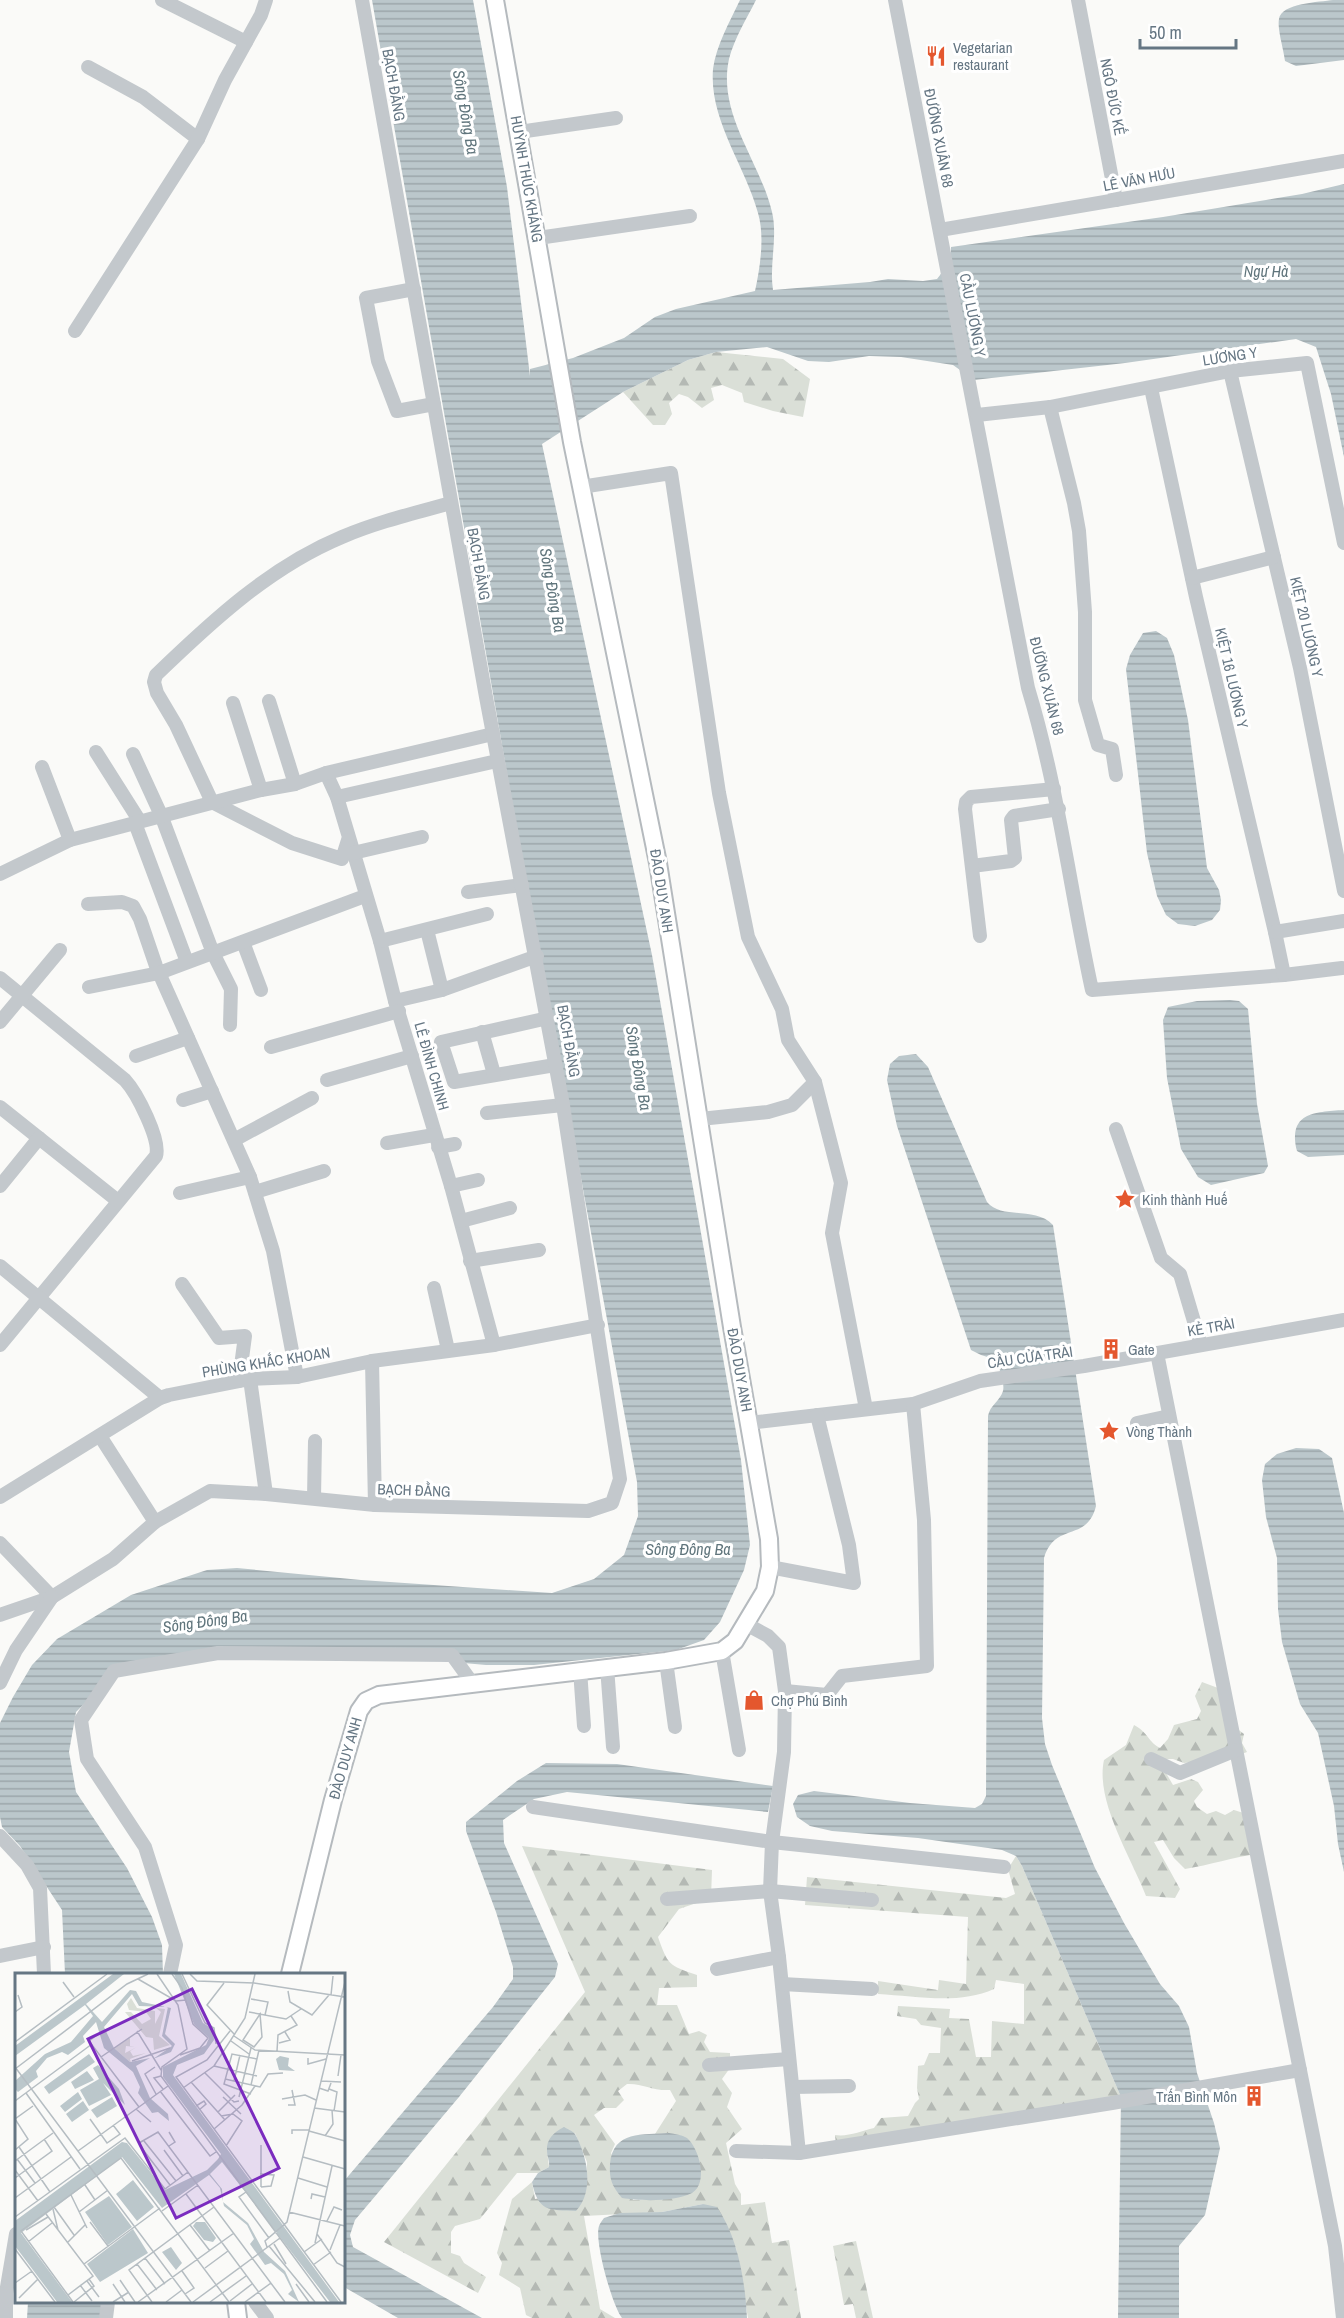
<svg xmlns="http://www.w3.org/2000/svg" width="1344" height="2318" viewBox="0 0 1344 2318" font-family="'Archivo Narrow',sans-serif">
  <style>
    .forest { fill: url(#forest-firs); fill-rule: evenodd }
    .water { fill: url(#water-rules) }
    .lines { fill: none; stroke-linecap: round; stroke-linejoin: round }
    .major-casing { stroke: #b5babe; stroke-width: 20 }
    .minor { stroke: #c3c8cc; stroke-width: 14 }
    .major { stroke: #fff; stroke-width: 16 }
    .labels { text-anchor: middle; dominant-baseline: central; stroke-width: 6; stroke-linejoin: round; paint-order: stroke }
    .poi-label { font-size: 15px; fill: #657683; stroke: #fff; text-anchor: start }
    .street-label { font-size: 15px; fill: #657683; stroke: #fff }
    .water-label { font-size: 16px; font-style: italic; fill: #60757c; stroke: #fff }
    .inset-road { fill: none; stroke: #b5bdc2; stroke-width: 1.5 }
    .view { fill: #7b2cbf; fill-opacity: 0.15; stroke: #7b2cbf; stroke-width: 3 }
    .inset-edge { fill: none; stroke: #657683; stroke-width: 3 }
  </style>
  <defs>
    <pattern id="forest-firs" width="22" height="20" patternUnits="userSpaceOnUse" patternTransform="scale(1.5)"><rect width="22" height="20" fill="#dadfd7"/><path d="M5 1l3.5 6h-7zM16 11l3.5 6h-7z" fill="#b4b9b4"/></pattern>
    <pattern id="water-rules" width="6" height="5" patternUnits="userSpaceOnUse" patternTransform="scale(1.5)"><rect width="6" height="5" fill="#bbc7cb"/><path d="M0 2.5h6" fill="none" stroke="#9ca6aa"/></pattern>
  </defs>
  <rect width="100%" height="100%" fill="#fafaf8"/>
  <!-- forest -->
  <g class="forest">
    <path d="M716 352 783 359 810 379 803 417 773 411 744 402 742 393 722 385 711 388 714 400 702 408 688 397 679 394 669 403 672 414 665 425H653L623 392 688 360Z"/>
    <path d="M1202 1682 1218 1688 1231 1724 1244 1734 1242 1743 1247 1752 1231 1758 1184 1763 1173 1759H1163L1162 1766 1173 1785 1191 1779 1198 1782 1203 1790 1194 1801 1197 1807 1207 1814 1216 1811 1225 1815 1234 1810 1256 1817 1258 1854C1233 1857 1210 1865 1185 1869L1174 1858 1163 1840 1154 1842 1180 1889 1175 1898 1146 1896C1131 1857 1095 1801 1104 1760L1126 1745 1134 1725C1149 1733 1148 1742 1160 1748L1168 1739 1174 1725 1197 1719 1201 1711 1195 1696Z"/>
    <path d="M522 1846 712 1870 711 1898 679 1909 658 1937C668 1965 668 1965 697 1975V1987L659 1988 657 2005H677L689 2034 699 2031 707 2035 704 2042 710 2052 730 2053V2068L722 2079 732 2093 727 2107 742 2129 726 2143 735 2184 741 2194V2205L765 2202 772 2243 789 2240 801 2318H748L736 2248 703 2204 662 2212 584 2216 600 2309 615 2318H532L526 2315 520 2288 499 2275 502 2263 497 2253 512 2199 532 2182 535 2199 586 2191 587 2162 575 2133 547 2151 549 2167 538 2173H517L480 2219 455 2226 451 2232V2253L460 2256 464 2263 486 2277 478 2293 384 2242 585 1992ZM627 2084C642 2083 652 2091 670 2090L676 2101 655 2134 669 2133 670 2198 633 2200 611 2153 615 2144 594 2115 604 2108H616L624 2100 618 2091Z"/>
    <path d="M1016 1856 1022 1866 1121 2097 836 2145 835 2135C848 2137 861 2131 874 2128L881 2118 908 2116 915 2103 919 2099 917 2088 918 2066 924 2065 929 2053H940L941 2028 921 2025 916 2019 897 2016 898 2006 950 2009 949 2018 969 2019 976 2057H991L992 2021 1024 2024V1984L996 1980 994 1989C959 2005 916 1996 878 1994V1981L938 1990 939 1980 966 1984 968 1917 805 1905 807 1877 1006 1898 1015 1894 1008 1869Z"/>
    <path d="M856 2241 873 2318H856L853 2304 844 2305 833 2246Z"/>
  </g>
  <!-- water -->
  <g class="water">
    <path d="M372 0H473L507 187 530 376V369L573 358 624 338 655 317 676 309 755 291C760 268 765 237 758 213 745 165 709 120 713 69 716 46 730 21 740 0H756C747 18 734 39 729 59 717 114 760 161 772 212 778 237 769 265 773 290L870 282 888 279 923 281 937 279 951 261V247L1163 217 1302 194 1344 184V457L1331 394 1316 347 1296 339 1125 363 974 380 953 365 901 357 869 356 829 362 808 361 767 347 716 352 688 360 623 392 542 444 652 955 741 1460 750 1545 744 1570 720 1622 704 1640 676 1650 534 1665H486L351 1653 146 1660 103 1685 76 1712 69 1752 76 1792 127 1868 152 1917 162 1945 163 1974H65L62 1910 20 1846 2 1827 0 1817V1723L13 1697 32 1665 57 1639 131 1595 207 1570 237 1568 361 1580 552 1593 594 1579 624 1555 638 1516 637 1482 517 831Z"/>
    <path d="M1333 0H1344V60L1296 66 1285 61C1284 50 1277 29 1279 19 1281 3 1320 2 1333 0Z"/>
    <path d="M1156 631 1167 638 1174 655 1188 720 1207 868 1219 890 1221 900 1220 910 1212 920 1195 926 1178 924 1166 915 1157 896 1147 853 1126 669 1130 655 1143 633Z"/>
    <path d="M1230 1000 1239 1001 1248 1009 1257 1104 1268 1166 1264 1173 1211 1185 1198 1177 1181 1149 1167 1078 1163 1020 1168 1007 1197 1001Z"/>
    <path d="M916 1054 928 1067 987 1202C1002 1220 1035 1206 1053 1225L1096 1506C1087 1543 1055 1521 1044 1558L1042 1718 1045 1744 1052 1765 1095 1868 1124 1923 1160 1984 1179 2006 1189 2027 1197 2073 1214 2123 1220 2148 1205 2215 1179 2246V2318H1118L1121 2097 1022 1866 1016 1856 1002 1850 918 1838 832 1831 810 1826 797 1817 793 1804 798 1795 814 1791 910 1803 975 1808 982 1804 986 1796 988 1416C990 1405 1000 1401 1003 1391 1005 1383 999 1365 994 1359L981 1355 971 1350 897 1126 887 1080 890 1064 899 1056Z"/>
    <path d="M1344 1110V1155L1308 1157 1297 1151C1288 1113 1313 1112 1344 1110Z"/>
    <path d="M1296 1448 1319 1449 1332 1458 1344 1513V1872L1338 1844 1334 1806 1318 1733 1300 1704 1282 1642 1278 1609 1277 1558 1266 1517 1262 1480 1265 1464 1277 1454Z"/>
    <path d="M546 1763 617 1764 773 1786 768 1812 567 1792 534 1799 503 1820 504 1843 558 1964 555 1977 459 2097 355 2220 350 2235 353 2247 482 2318H398L344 2287V2181L493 2007 513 1979V1967L496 1912 466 1831V1822L517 1781Z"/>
    <path d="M564 2127C567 2129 573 2131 575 2134 587 2155 595 2191 576 2211 549 2210 538 2212 532 2182L538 2173 549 2167C550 2161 547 2157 547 2151 546 2139 554 2132 564 2127Z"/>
    <path d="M669 2133C675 2134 682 2135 687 2138 699 2148 709 2183 692 2193 675 2202 640 2201 622 2198 612 2186 609 2179 610 2164 613 2130 643 2135 669 2133Z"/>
    <path d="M703 2204 717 2207C738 2238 745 2280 747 2318H622C612 2305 594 2241 599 2226 600 2223 602 2221 604 2218L620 2213 662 2212Z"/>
    <path d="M28 2302H103L101 2318H27Z"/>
  </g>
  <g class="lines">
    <!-- major casing -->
    <g class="major-casing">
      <g id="major">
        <path d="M290 1974 333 1800 359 1711 366 1701 379 1695 666 1661 722 1651 735 1641 765 1591 770 1567 769 1539 732 1327 658 863 572 442 495 0"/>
        <path d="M236 2302 238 2318"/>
      </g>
    </g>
    <!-- minor -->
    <g class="minor">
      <path d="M162 0 246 42"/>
      <path d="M895 0 1028 688C1058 787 1070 889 1092 990L1284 975 1342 968"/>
      <path d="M1078 0 1116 200"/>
      <path d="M88 67 143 97 198 139"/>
      <path d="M519 132 616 118"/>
      <path d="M940 230 1344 161"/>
      <path d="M538 238 690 216"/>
      <path d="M414 289 366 298 378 361 397 411 434 404"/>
      <path d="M75 331 198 139 225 80 261 15 266 0"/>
      <path d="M1230 371 1300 668 1344 891"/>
      <path d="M1151 388 1196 597 1275 932 1284 975"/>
      <path d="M1050 407 1074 503 1079 531 1085 612V700L1098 745 1112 749 1116 775"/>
      <path d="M977 415 1050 407 1230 371 1307 363 1344 543"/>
      <path d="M581 487 671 473 719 793 748 937 782 1009 788 1040 815 1082 841 1183 832 1233 866 1409"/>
      <path d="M1192 578 1274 557"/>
      <path d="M269 701 295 784"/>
      <path d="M233 703 261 790"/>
      <path d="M96 752 139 820"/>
      <path d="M133 754 161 815 213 953 231 989 230 1025"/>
      <path d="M42 767 70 840"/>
      <path d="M326 773 337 797 380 941 395 1001 451 1186 494 1345"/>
      <path d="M337 797 497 761"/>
      <path d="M135 823 187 962"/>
      <path d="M348 840 342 859 292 843 212 802 176 725 157 693 154 682 156 675C212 621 270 567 342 537 377 522 415 513 451 503"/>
      <path d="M353 853 422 837"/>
      <path d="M972 866 1011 861 1015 858 1011 820 1014 816 1059 809"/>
      <path d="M0 874 70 840 261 790 295 784 326 773 493 734"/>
      <path d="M468 892 522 885"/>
      <path d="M88 904 122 902 133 906 140 919 156 966 250 1177 273 1251 297 1377"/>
      <path d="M427 930 442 990"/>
      <path d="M1275 932 1344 921"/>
      <path d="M980 936 965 809 966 802 971 797 1054 789"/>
      <path d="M380 941 487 914"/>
      <path d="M243 942 261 990"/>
      <path d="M0 978 125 1080C137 1093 161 1140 156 1156L0 1345"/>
      <path d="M89 987 159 973 365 896"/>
      <path d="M395 1001 442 990 537 956"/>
      <path d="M548 1018 441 1042 454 1082 555 1065"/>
      <path d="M0 1022 60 950"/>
      <path d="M482 1032 494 1074"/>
      <path d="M271 1047 399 1011"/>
      <path d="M136 1056 188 1038"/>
      <path d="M327 1080 412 1056"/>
      <path d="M183 1100 212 1091"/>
      <path d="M0 1107 118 1201"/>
      <path d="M487 1113 563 1105"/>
      <path d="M700 1119 768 1112 792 1105 815 1082"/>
      <path d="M1116 1129 1161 1258 1180 1274 1201 1345"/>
      <path d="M234 1140 312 1098"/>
      <path d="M387 1143 434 1135"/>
      <path d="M438 1147 455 1144"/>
      <path d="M0 1186 39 1138"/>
      <path d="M451 1186 478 1180"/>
      <path d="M255 1192 324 1171"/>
      <path d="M180 1193 250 1177"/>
      <path d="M461 1221 510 1208"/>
      <path d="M470 1261 539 1250"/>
      <path d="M0 1266 160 1398"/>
      <path d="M182 1284 219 1338 245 1336 239 1381"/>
      <path d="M434 1288 448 1350"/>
      <path d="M1157 1353 1335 2246 1343 2318"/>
      <path d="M372 1361 375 1505"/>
      <path d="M250 1379 266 1494"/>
      <path d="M749 1423 913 1404 980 1381 1084 1366 1344 1320"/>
      <path d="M1137 1423 1169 1416"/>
      <path d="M100 1436 155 1522"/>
      <path d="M0 1497 160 1398 169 1395 250 1379 297 1377 372 1361 494 1345 598 1325"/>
      <path d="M314 1498 315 1441"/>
      <path d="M0 1543 52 1597"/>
      <path d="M770 1567 854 1583 849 1545 817 1415"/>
      <path d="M0 1615 52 1597 113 1559 155 1522 210 1491 266 1494 375 1505 588 1511 612 1503 620 1479 563 1105 486 697 362 0"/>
      <path d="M746 1624 768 1636 779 1647 785 1691 784 1752 772 1842 770 1891 779 1957 799 2153"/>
      <path d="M722 1651 739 1750"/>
      <path d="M666 1661 675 1727"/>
      <path d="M607 1667 613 1747"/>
      <path d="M580 1670 584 1726"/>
      <path d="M0 1683 16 1650 52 1597"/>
      <path d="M785 1691 827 1695 842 1676 927 1666 924 1520 913 1404"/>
      <path d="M1151 1759 1180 1773 1236 1750"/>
      <path d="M533 1807 772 1842 1004 1867"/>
      <path d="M0 1836 27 1865 40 1888 44 1974"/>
      <path d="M667 1899 770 1891 872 1900"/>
      <path d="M0 1956 44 1947"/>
      <path d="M717 1969 779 1957"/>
      <path d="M170 1974 176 1945 145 1847 87 1759 81 1720 114 1671 218 1653 452 1655 473 1684"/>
      <path d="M782 1984 872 1989"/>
      <path d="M709 2065 789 2059"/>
      <path d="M793 2087 849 2086"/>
      <path d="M736 2151 799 2153 1112 2103 1300 2070"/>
      <path d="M255 2302 267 2318"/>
      <path d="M6 2318V2293L16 2234"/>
      <path d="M106 2318 108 2302"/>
    </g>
    <!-- major -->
    <use href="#major" class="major"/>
  </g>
  <!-- icons -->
  <defs>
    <g id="restaurant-bare" transform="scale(1.62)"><path d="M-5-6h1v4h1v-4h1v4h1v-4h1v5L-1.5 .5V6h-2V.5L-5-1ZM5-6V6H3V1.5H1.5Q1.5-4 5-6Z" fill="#e4572e" stroke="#fff" stroke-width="2.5" paint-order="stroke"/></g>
    <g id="sight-bare" transform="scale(1.62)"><path d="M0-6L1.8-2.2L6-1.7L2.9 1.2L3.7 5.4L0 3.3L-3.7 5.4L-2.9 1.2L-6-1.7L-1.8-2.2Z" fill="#e4572e" stroke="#fff" stroke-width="2.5" paint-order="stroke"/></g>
    <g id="building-bare" transform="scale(1.62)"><path d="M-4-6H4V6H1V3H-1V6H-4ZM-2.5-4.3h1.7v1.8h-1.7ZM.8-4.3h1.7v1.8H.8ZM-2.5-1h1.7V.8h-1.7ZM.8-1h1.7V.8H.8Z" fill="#e4572e" stroke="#fff" stroke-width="2.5" paint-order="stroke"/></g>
    <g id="shop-bare" transform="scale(1.62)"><path d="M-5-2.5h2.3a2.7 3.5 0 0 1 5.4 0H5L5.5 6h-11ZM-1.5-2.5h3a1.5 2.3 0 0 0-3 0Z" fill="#e4572e" stroke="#fff" stroke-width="2.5" paint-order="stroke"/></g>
  </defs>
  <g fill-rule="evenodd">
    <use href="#restaurant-bare" x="936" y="56"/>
    <use href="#sight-bare" x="1125" y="1199"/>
    <use href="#building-bare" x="1111" y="1349"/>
    <use href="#sight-bare" x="1109" y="1431"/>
    <use href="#shop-bare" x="754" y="1700"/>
    <use href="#building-bare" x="1254" y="2096"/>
  </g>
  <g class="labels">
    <!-- poi labels -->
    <g class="poi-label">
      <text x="953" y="47">Vegetarian<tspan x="953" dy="17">restaurant</tspan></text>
      <text x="1142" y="1199">Kinh thành Huế</text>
      <text x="1128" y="1349">Gate</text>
      <text x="1126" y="1431">Vòng Thành</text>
      <text x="771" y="1700">Chợ Phú Bình</text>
      <text x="1237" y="2096" text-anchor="end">Trấn Bình Môn</text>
    </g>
    <!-- street labels -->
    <g class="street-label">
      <text transform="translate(394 85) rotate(80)">BẠCH ĐẰNG</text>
      <text transform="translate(1113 97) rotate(79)">NGÔ ĐỨC KẾ</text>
      <text transform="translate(939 138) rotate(79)">ĐƯỜNG XUÂN 68</text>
      <text transform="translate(527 179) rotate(80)">HUỲNH THÚC KHÁNG</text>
      <text transform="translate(1139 179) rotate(-11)">LÊ VĂN HƯU</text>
      <text transform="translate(973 315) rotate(79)">CẦU LƯƠNG Y</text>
      <text transform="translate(1230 356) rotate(-9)">LƯƠNG Y</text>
      <text transform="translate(479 564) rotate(80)">BẠCH ĐẰNG</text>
      <text transform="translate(1307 627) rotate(77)">KIỆT 20 LƯƠNG Y</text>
      <text transform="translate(1232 678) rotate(77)">KIỆT 16 LƯƠNG Y</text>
      <text transform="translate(1047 686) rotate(76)">ĐƯỜNG XUÂN 68</text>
      <text transform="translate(662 891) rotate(81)">ĐÀO DUY ANH</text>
      <text transform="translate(569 1041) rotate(80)">BẠCH ĐẰNG</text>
      <text transform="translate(432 1066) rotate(74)">LÊ ĐÌNH CHINH</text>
      <text transform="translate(1211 1327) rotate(-10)">KẺ TRÀI</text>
      <text transform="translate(1030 1357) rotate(-8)">CẦU CỬA TRÀI</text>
      <text transform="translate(266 1362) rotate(-9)">PHÙNG KHẮC KHOAN</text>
      <text transform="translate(740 1370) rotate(80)">ĐÀO DUY ANH</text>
      <text transform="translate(414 1490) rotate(2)">BẠCH ĐẰNG</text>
      <text transform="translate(345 1758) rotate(-74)">ĐÀO DUY ANH</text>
    </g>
    <!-- water labels -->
    <g class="water-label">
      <text transform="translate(466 112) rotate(80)">Sông Đông Ba</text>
      <text x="1266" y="271">Ngự Hà</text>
      <text transform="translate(553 590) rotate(80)">Sông Đông Ba</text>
      <text transform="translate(639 1068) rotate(80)">Sông Đông Ba</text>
      <text x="688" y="1549">Sông Đông Ba</text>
      <text transform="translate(205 1621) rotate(-8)">Sông Đông Ba</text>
    </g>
  </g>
  <!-- overview -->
  <g transform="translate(15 1973)">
    <rect width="330" height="330" fill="#fafaf8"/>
    <path d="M116 25 122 35 140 38V51L146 39 141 35 150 36 144 63 155 72 139 77 138 65 131 64 110 39H116L127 51 136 46 131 39 114 37 112 31ZM115 65V73L120 74 111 73 110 80 122 74 115 78 118 83 131 80 115 86 116 90 99 75Z" fill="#dadfd7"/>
    <path d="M98 1H109L71 31 87 49 115 17 121 18 127 29 156 35 150 61 160 71 156 79 138 86 157 73 147 63 153 34 124 33 117 21 89 54 99 75 115 89 135 85 121 93 135 125 153 141 154 148 143 139 137 140 123 120 125 114 118 99 89 75 81 49 68 63 70 69 53 82 47 79 32 85 21 98 23 104 3 119 0 116V108L30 81 56 69 78 43 70 32 0 83V73ZM159 1H166L188 50 198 56 199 67 189 81 162 92 158 102 324 329H315L207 189 195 201 207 216 208 229 233 250 249 279 270 298 284 329 273 321 277 317 269 301 256 290 250 292 235 271 239 266 232 252 209 233 205 215 194 202 147 235 107 184 6 260 57 329H42L0 273V248L107 169 112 170 150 217 192 197 203 186 206 181 148 104V94L191 72 194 65 179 51ZM74 81 80 89 34 121 29 114ZM265 83 274 85 273 93 280 98 264 97 261 86ZM83 92 104 116 110 132 88 110 96 122 74 133 65 117 84 106 78 95ZM72 98 79 107 60 116 56 109ZM63 119 67 126 50 139 45 133ZM97 124 102 133 82 145 76 137ZM68 128 74 137 57 149 51 141ZM118 207 139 234 122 248 101 221ZM94 223 117 254 93 272 70 239ZM181 249H190L201 265 198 269 189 267 178 253ZM118 256 133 280 85 309 72 291ZM156 274 167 290 161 297 147 279Z" fill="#bbc7cb"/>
    <path class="inset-road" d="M142 1 163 32 172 76 147 94 146 103 312 329M157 1 167 15 178 51 193 65 185 75 165 82M167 1 190 50 199 55 201 71M175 1 182 8 239 10 330 24M123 6 161 28 171 27M48 9 59 24M209 10 192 32 220 62M273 18 275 29 297 42 314 22M316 22 318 3M236 26 253 29 250 42M0 39 7 34 3 22M234 39 271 46 286 36M245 41 247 64 239 74 228 67ZM122 58 146 97M215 58 192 87 161 104 326 329M82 62 74 68 124 134M219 63 240 77 330 82M216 68 234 81M0 69 92 1M264 70 275 67 270 59M262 78 263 62 282 52 276 43M86 84 127 56M293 85V91L311 86M117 88 155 75M199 93 242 103M0 94 176 329M140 94 130 101 141 121M0 96 112 11 133 1M190 100 219 129 224 128M146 103 139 105 148 116M323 103 326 82M210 106 245 114 253 101 268 100M219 108 225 82M306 108 326 109M176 109 210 147M236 112 244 77M168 115 199 93 230 45 240 1M304 115 313 118 316 110M314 116 322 119 319 138M145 118 195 183 201 179M11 120 65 196M236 121 209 111 217 81 242 86M208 124 226 141M224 124 236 75M267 126 290 122 301 127M0 128 77 71M273 132H280L277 117M181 133 189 128 191 131 184 137M299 135 330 139M121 136 136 149M203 139 220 122M206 143 218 141 227 148 211 173M75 146 92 170 105 161 98 152M199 156 227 132 240 113M294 158 330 168M154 159 160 169 154 173M277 161V157H294M310 163 318 151 317 137M129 168 161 208M124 170 143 159 270 329M4 174 35 219M126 174 155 212M0 177 13 166 0 146 18 133M149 177 168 203M63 178 153 113M288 184 330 196M2 186 20 210M0 188 38 160M0 197 23 228M245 201 259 202 256 213 246 214M0 205 37 178 29 166M283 205 312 214M70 212 80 227M246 214V172M231 219 224 224 254 265M171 221 251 329M56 222 72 255M0 225 56 184M296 226 297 221 310 224M39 234 59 262M38 236 43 257M147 238 183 212M64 239 93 217M274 239 330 253M31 241 78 303 53 322M0 244 110 165 150 216 173 199M312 248 319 234 327 237M75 249 93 273M175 252 195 278M11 257 33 244M302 261 322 290 330 294M13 269 37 250M52 270 70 252M300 270 317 193M259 271 271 291M254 273 300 329M252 274 250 268 272 249 330 9M0 276 40 329M315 277 325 252M289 279 307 266M130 285 150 311M69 291 145 235M122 291 142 317M298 292 316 279M190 295 213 278M167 298 179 315 170 321M105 307 120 329M72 308 84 324M0 310 17 298M98 311 110 329M281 311 294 329M65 312 77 328M4 325 23 306M215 328 237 311M58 329 6 258 106 185 214 329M59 329 79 313 74 306M98 329 114 319M123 329 219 260M137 329 114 297 199 234M151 329 167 317M178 329 265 265M195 329 231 303M230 329 256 310"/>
    <path class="view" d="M177 16 264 195 161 245 73 66Z"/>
    <rect width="330" height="330" class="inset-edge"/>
  </g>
  <!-- scale -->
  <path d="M1140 39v9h96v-9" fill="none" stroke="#657683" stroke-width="3"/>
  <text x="1149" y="39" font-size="18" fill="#657683" stroke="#ffffff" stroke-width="4.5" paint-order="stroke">50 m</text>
</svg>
